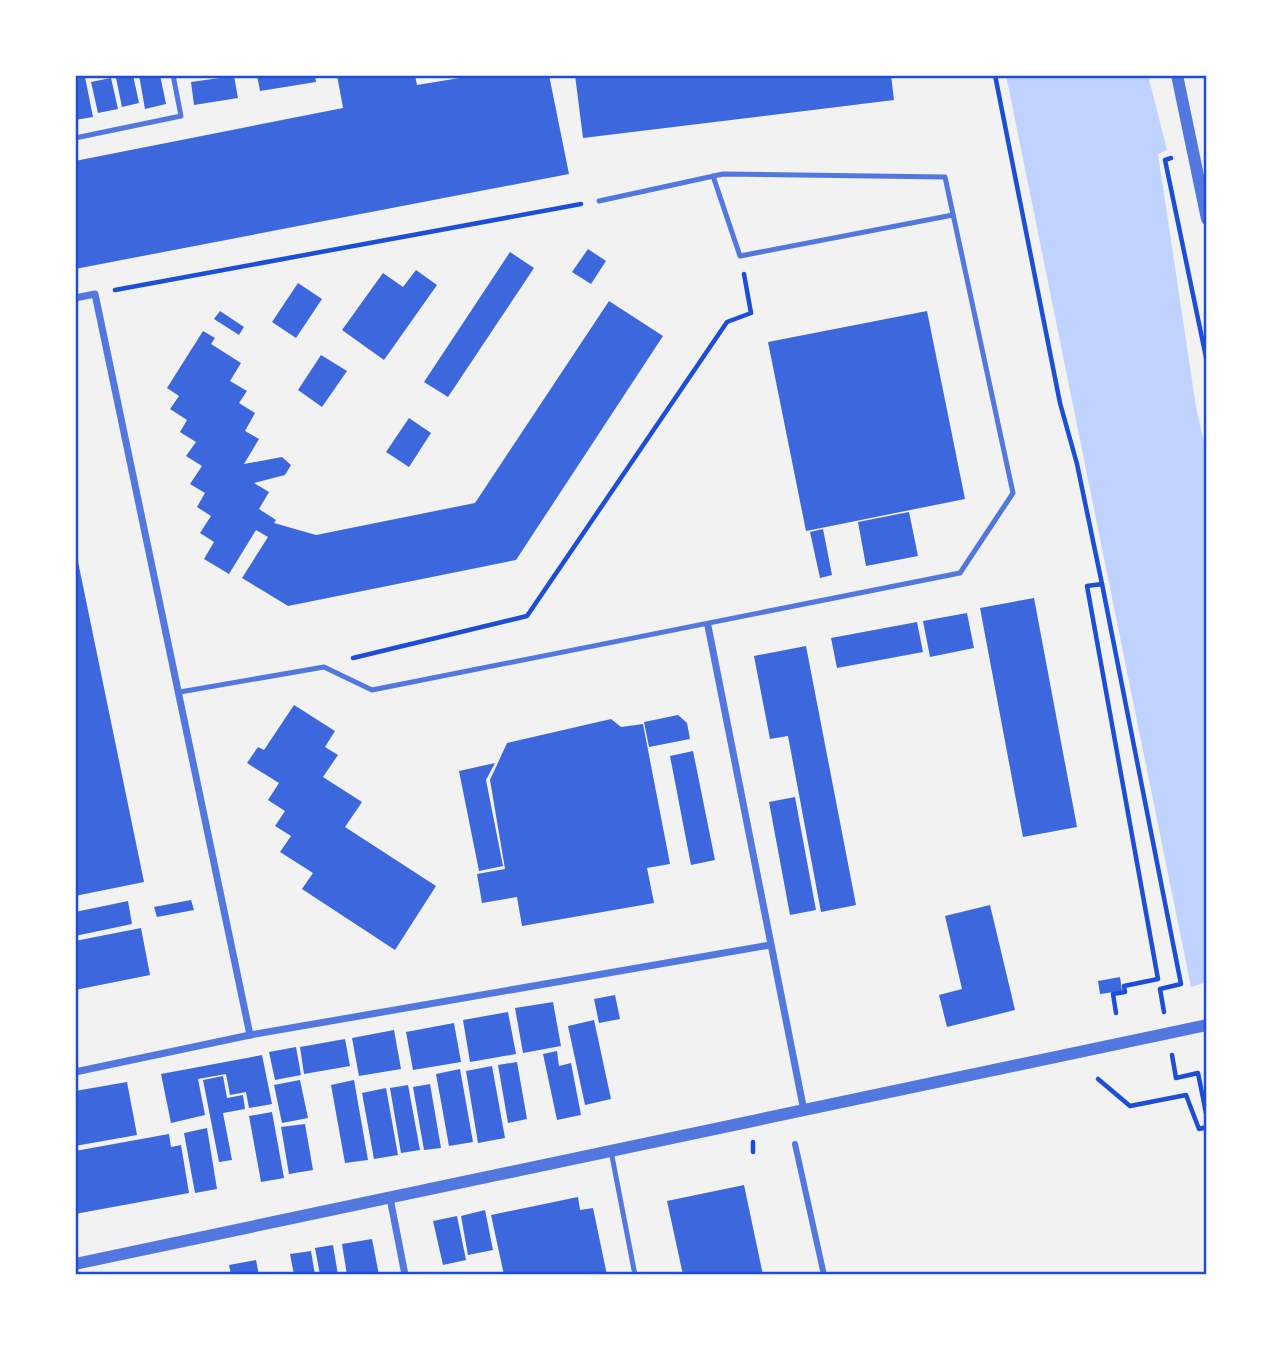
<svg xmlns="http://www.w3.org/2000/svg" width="1282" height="1350" viewBox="0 0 1282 1350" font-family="'IBM Plex Serif',serif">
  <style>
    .water { fill: #bfd3fe }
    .pier { fill: #f2f2f2 }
    .building { fill: #3d67dc }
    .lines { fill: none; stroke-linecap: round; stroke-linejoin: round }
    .path { stroke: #1d4ed8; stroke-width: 4.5 }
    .service { stroke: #5277de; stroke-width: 5 }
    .pedestrian { stroke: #5277de; stroke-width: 6 }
    .minor { stroke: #5277de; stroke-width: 7 }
    .tertiary { stroke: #5277de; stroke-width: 12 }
    .neatline { fill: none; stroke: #1d4ed8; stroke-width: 2.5 }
  </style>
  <rect width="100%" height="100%" fill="#f2f2f2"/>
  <!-- water -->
  <path class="water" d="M1006 75H1148L1167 150 1158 154 1196 407 1207 456V1066Z"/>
  <!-- pier -->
  <path class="pier" d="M1207 982V1067L1190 1068 1172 993Z"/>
  <!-- building -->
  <g class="building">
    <path d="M133 75 139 103 122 107 116 78Z"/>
    <path d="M139 75H160L166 104 145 109Z"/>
    <path d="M257 75H315L316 82 260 91Z"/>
    <path d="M337 75H415L417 85 478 75H549L569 174 75 269V161L343 108Z"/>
    <path d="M575 75H891L894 100 583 138Z"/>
    <path d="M234 76 238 98 194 105 191 82Z"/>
    <path d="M85 77 93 117 75 120V79Z"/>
    <path d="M111 78 118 109 98 113 91 82Z"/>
    <path d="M588 249 606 261 591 284 572 272Z"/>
    <path d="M510 252 534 268 448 397 424 382Z"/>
    <path d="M416 270 437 285 384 360 342 330 383 273 403 287Z"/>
    <path d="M298 283 322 299 296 338 272 322Z"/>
    <path d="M609 301 663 336 516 560 288 606 242 578 268 537 256 530 229 574 204 559 214 542 200 533 211 516 197 507 205 493 190 484 202 466 186 456 196 442 180 432 187 420 170 409 179 396 167 388 203 331 215 338 211 344 241 363 230 381 247 391 239 403 255 413 245 431 259 439 244 464 282 457 291 465 285 475 254 483 269 492 259 509 276 520 274 523 316 535 475 503Z"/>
    <path d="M220 311 244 327 239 335 214 319Z"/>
    <path d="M927 311 965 499 806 531 768 342Z"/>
    <path d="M321 355 347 371 322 407 298 390Z"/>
    <path d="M409 418 431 433 409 467 386 452Z"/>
    <path d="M909 512 918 556 866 566 858 522Z"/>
    <path d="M823 529 832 575 820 578 810 532Z"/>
    <path d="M75 547 144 882 75 896Z"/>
    <path d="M1034 598 1077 827 1023 837 980 608Z"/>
    <path d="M967 613 974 648 930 657 923 621Z"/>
    <path d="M917 622 923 652 837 668 831 638Z"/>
    <path d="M806 646 856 905 821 912 788 736 770 739 754 656Z"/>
    <path d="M294 705 335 731 325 747 338 755 323 777 362 802 345 827 436 886 395 950 302 889 313 873 280 852 291 836 275 826 285 811 268 800 279 783 247 763 258 747 264 750Z"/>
    <path d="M678 715 687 723 690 739 649 747 644 722Z"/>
    <path d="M611 719 621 727 643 724 670 864 647 868 654 903 522 926 517 897 482 903 477 874 505 869 490 780 507 743Z"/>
    <path d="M693 751 715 860 691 865 670 756Z"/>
    <path d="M495 763 486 780 503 866 479 871 459 771Z"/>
    <path d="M795 797 816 910 790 915 769 802Z"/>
    <path d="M191 900 194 910 157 917 154 907Z"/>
    <path d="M128 901 132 924 75 936V912Z"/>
    <path d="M990 905 1015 1010 947 1027 939 995 962 989 945 916Z"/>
    <path d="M141 928 150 975 75 990V941Z"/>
    <path d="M1120 977 1122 991 1100 994 1098 981Z"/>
    <path d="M615 995 620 1019 599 1023 594 999Z"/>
    <path d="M553 1002 561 1046 523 1053 515 1008Z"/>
    <path d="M508 1012 516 1054 470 1062 463 1020Z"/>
    <path d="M594 1020 611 1099 585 1105 568 1026Z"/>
    <path d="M454 1023 461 1062 413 1070 406 1032Z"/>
    <path d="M394 1030 401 1069 359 1076 352 1038Z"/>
    <path d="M345 1039 350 1066 304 1074 300 1047Z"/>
    <path d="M296 1047 301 1075 275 1080 269 1052Z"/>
    <path d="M557 1051 559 1066 571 1063 581 1115 557 1120 543 1054Z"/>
    <path d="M262 1055 272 1104 249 1108 246 1092 230 1095 226 1074 198 1079 205 1115 171 1123 161 1074Z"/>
    <path d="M517 1062 527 1119 508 1123 498 1065Z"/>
    <path d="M492 1066 505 1138 478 1143 466 1071Z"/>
    <path d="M460 1069 473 1142 449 1146 436 1074Z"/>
    <path d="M223 1076 227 1098 243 1095 245 1109 223 1113 232 1160 219 1162 203 1080Z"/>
    <path d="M300 1080 308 1118 282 1123 274 1085Z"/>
    <path d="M354 1080 368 1160 345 1163 331 1085Z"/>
    <path d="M127 1082 137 1135 75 1146V1091Z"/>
    <path d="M430 1084 441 1148 424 1150 413 1087Z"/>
    <path d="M408 1085 420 1150 401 1153 390 1088Z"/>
    <path d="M386 1088 398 1155 374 1159 362 1093Z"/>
    <path d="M272 1112 284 1178 261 1182 249 1116Z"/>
    <path d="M305 1124 313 1170 289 1174 281 1127Z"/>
    <path d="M207 1128 217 1189 195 1193 184 1133Z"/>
    <path d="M169 1134 171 1147 181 1145 189 1193 75 1214V1151Z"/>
    <path d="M744 1185 763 1275H683L667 1201Z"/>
    <path d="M578 1197 580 1210 593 1208 607 1275H504L491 1215Z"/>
    <path d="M485 1210 493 1250 468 1255 461 1216Z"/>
    <path d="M457 1216 466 1260 443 1265 433 1221Z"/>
    <path d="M372 1239 379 1275H347L342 1244Z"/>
    <path d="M333 1245 338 1275H320L315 1248Z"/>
    <path d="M311 1251 315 1275H294L290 1254Z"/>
    <path d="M256 1260 259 1275H231L229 1265Z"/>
  </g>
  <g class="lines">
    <!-- path -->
    <g class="path">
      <path d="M995 75 1060 403 1077 464 1102 584"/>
      <path d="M1171 158 1165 160 1207 362"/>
      <path d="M115 290 581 204"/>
      <path d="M353 658 527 616 727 322 751 313 744 274"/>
      <path d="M1116 1013 1113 994 1125 992 1124 986 1158 979 1087 586 1102 584 1181 984 1160 989 1164 1012"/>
      <path d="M1172 1055 1176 1078 1198 1073 1207 1118"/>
      <path d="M1098 1079 1130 1106 1186 1095 1199 1129 1207 1127"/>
      <path d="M753 1142V1152"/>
    </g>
    <!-- service -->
    <g class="service">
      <path d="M75 138 181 116 173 75"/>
      <path d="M713 176 740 256 953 215"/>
      <path d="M180 692 324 667 372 690 960 573 1013 493 945 177 723 174 599 201"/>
      <path d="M611 1151 635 1275"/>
    </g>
    <!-- pedestrian -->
    <path class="pedestrian" d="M795 1144 824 1275"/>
    <!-- minor -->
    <g class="minor">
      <path d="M75 298 95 294 250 1035"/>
      <path d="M708 626 804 1111"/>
      <path d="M75 1072 250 1035 770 945"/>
      <path d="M390 1198 405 1275"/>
    </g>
    <!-- tertiary -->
    <g class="tertiary">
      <path d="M1177 75 1207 219"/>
      <path d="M75 1264 1207 1025"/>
    </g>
  </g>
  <!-- border -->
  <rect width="1282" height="1350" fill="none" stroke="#ffffff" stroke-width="154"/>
  <rect x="77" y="77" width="1128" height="1196" class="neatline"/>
</svg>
